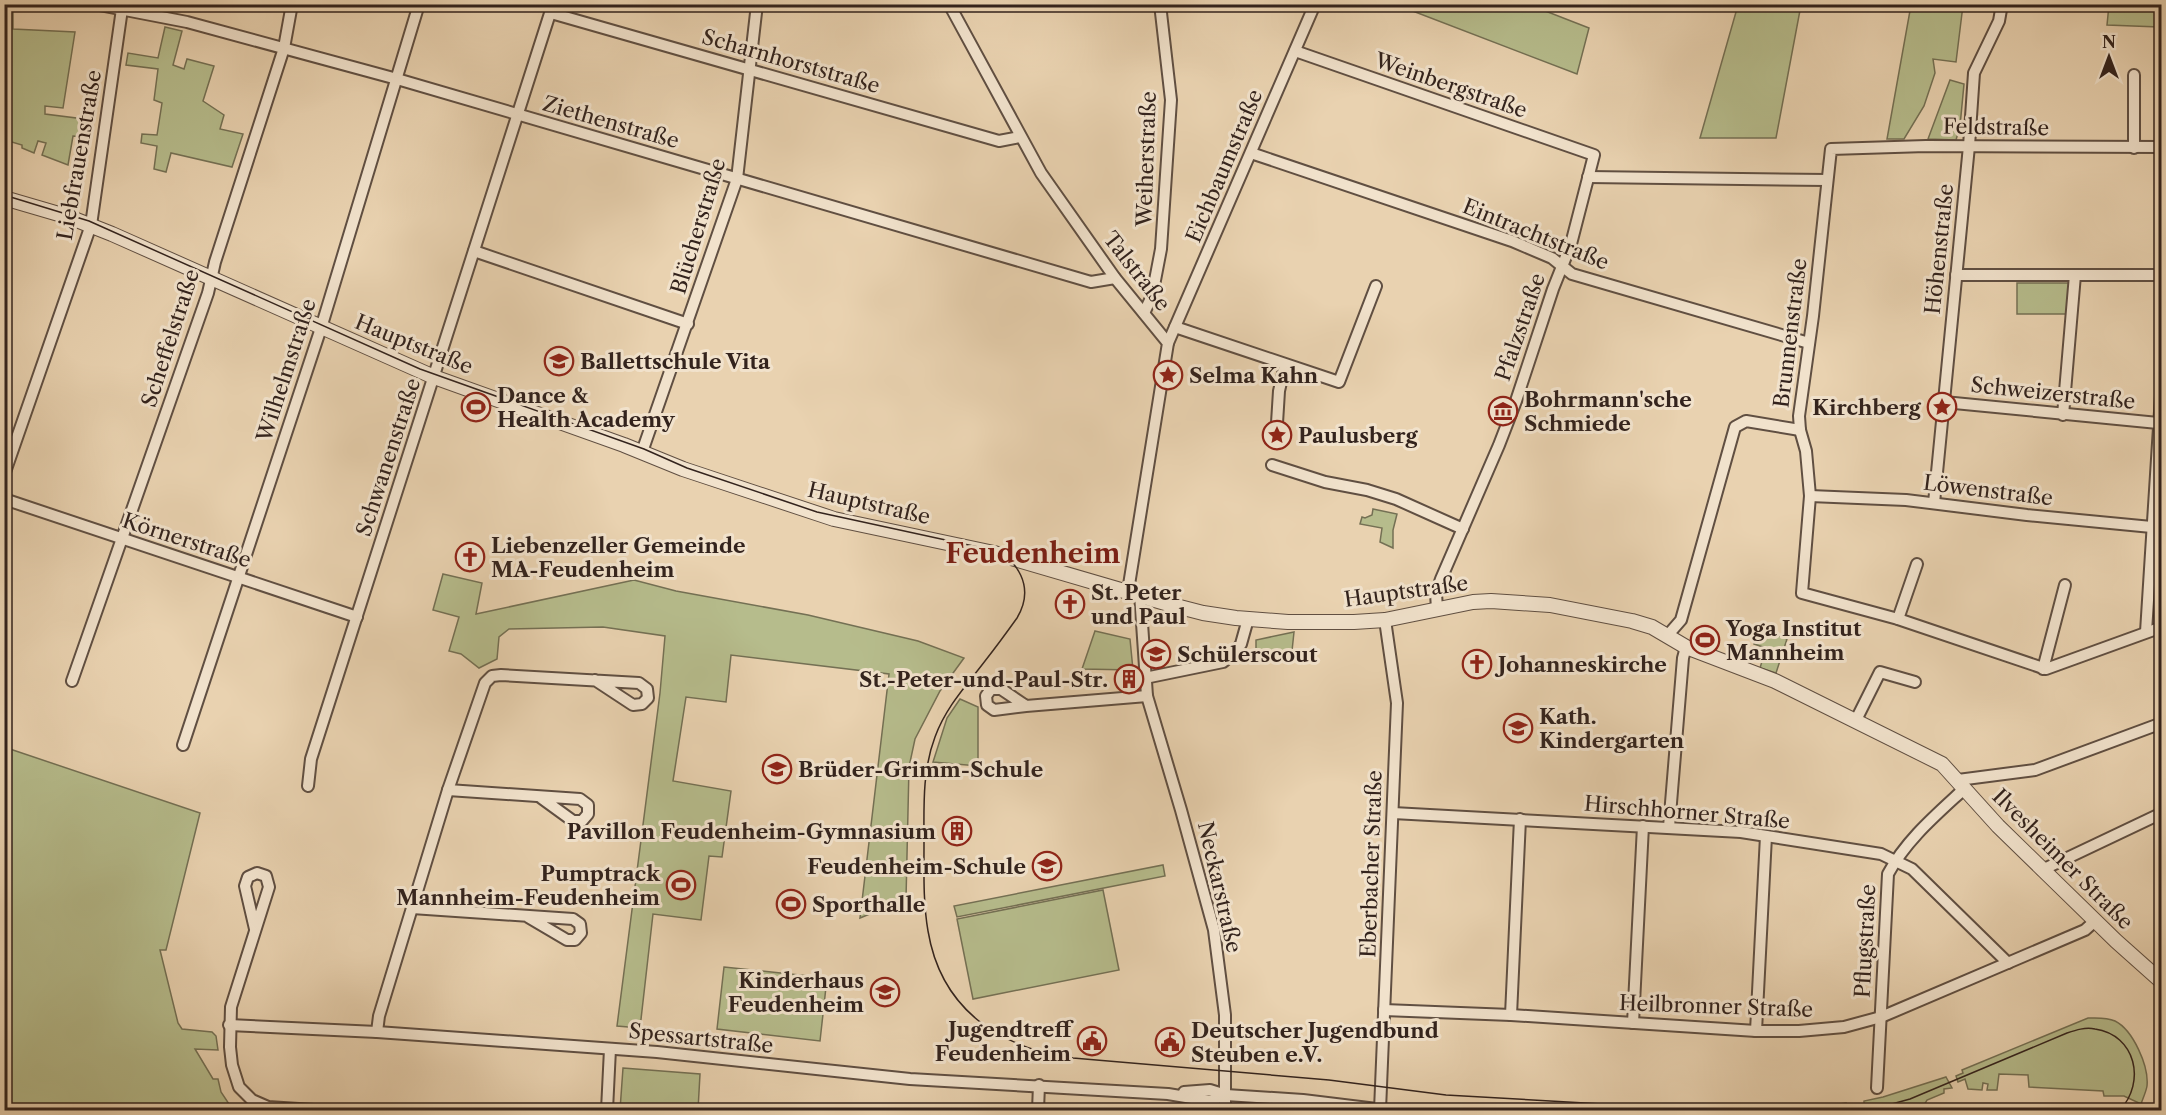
<svg xmlns="http://www.w3.org/2000/svg" width="2166" height="1115" viewBox="0 0 2166 1115" font-family="'Libre Caslon Text',serif">
  <style>
    .green { fill: #b6bc8c; stroke: #747054; stroke-width: 1.5 }
    .lines { fill: none; stroke-linecap: round; stroke-linejoin: round }
    .minor-casing { stroke: #604f42; stroke-width: 14 }
    .tertiary-casing { stroke: #604f42; stroke-width: 16 }
    .minor { stroke: #f1e2cc; stroke-width: 10 }
    .tertiary { stroke: #f1e2cc; stroke-width: 14 }
    .tram { stroke: #33231d; stroke-width: 1.5 }
    .labels { text-anchor: middle; dominant-baseline: central; stroke-width: 6; stroke-linejoin: round; paint-order: stroke }
    .street-label { font-size: 21px; fill: #33231d; stroke: #f1e2cc }
    .poi-label { font-size: 21px; font-weight: bold; fill: #33231d; stroke: #f1e2cc; text-anchor: start }
    .district-label { font-size: 27px; font-weight: bold; fill: #7a1f14; stroke: #f1e2cc }
  </style>
  <rect width="100%" height="100%" fill="#e9d2b0"/>
  <filter id="stains"><feTurbulence type="fractalNoise" baseFrequency=".00333" numOctaves="4"/><feColorMatrix values="0 0 0 0 .2 0 0 0 0 .09 0 0 0 0 .02 0 0 0 .5 -.17"/></filter>
  <radialGradient id="worn" r=".72"><stop offset=".6" stop-color="#630" stop-opacity="0"/><stop offset="1" stop-color="#630" stop-opacity=".3"/></radialGradient>
  <!-- green -->
  <g class="green">
    <path d="M1397 5H1530L1589 28 1577 74Z"/>
    <path d="M1738 5H1801L1776 138H1700Z"/>
    <path d="M1911 5H1963L1956 62 1933 59 1935 73 1924 106 1904 139H1887Z"/>
    <path d="M2109 5H2161V74H2158L2159 27 2107 25Z"/>
    <path d="M4 8H13V29L75 32 63 108 45 106V114L92 120 89 137 73 136 68 165 42 155 46 143 38 141 34 153 22 148V145L5 140Z"/>
    <path d="M165 27 182 31 173 65 184 69 187 59 214 66 203 101 224 115 220 129 243 134 232 167 171 153 166 172 154 169 157 146 141 143 142 134 157 135 162 103 154 100 158 69 126 65 128 53 158 58Z"/>
    <path d="M1950 80 1964 84 1960 126 1956 140 1928 139Z"/>
    <path d="M2017 283H2070L2067 314H2017Z"/>
    <path d="M1373 509 1397 514 1393 530V548L1380 542 1382 528 1360 524 1362 517 1365 518 1372 515Z"/>
    <path d="M443 574 482 583 476 614 634 580 676 591 808 615 918 641 964 658 940 691 915 739 909 767 906 899 860 918 889 674 731 655 726 702 686 697 673 781 731 791 722 857 709 856 701 920 653 914 640 1028 617 1026 660 693 665 636 603 627 509 629 499 637 497 659 479 668 461 654 449 651 459 617 433 610Z"/>
    <path d="M1759 629 1787 639 1776 673 1760 668 1766 648 1754 644Z"/>
    <path d="M1095 631 1130 639 1133 670 1082 669Z"/>
    <path d="M1294 632 1292 651 1261 659 1256 651V640Z"/>
    <path d="M960 699 978 707V766L933 762 947 718Z"/>
    <path d="M4 747 200 813 166 950H160L178 1023 182 1029 212 1032 216 1036 218 1050 195 1049 213 1079H218L221 1092 233 1110H5Z"/>
    <path d="M1163 865 1165 876 957 917 954 906Z"/>
    <path d="M1103 890 1119 970 973 999 957 919Z"/>
    <path d="M724 967 827 978 820 1041 717 1029Z"/>
    <path d="M2088 1018C2097 1018 2106 1017 2115 1021 2133 1030 2149 1066 2147 1086 2146 1092 2143 1098 2141 1104L2124 1096H2104L2103 1091 2029 1087 2028 1075 1999 1074 1997 1090H1987L1988 1084 1983 1083 1982 1090 1968 1089 1965 1079 1958 1082 1956 1076 1963 1073 1962 1070Z"/>
    <path d="M623 1068 700 1074 698 1110H620Z"/>
    <path d="M1946 1077 1952 1088 1944 1089V1093L1927 1100 1921 1110H1748L1802 1109 1846 1103 1847 1110 1864 1107V1101L1883 1097Z"/>
  </g>
  <g class="lines">
    <!-- minor casing -->
    <g class="minor-casing">
      <g id="minor">
        <path d="M94 4 187 22 397 79 1091 282 1115 278"/>
        <path d="M949 4 1041 173 1115 278 1168 343 1128 591"/>
        <path d="M551 13 999 141 1020 137"/>
        <path d="M1295 51 1594 155 1571 244 1553 289 1516 401 1499 445 1441 579 1436 593 1437 609"/>
        <path d="M2162 147 1926 146 1831 149 1813 316 1799 416 1800 430 1806 451 1810 496 1802 593 1898 619 2046 669 2162 627"/>
        <path d="M2134 148V75"/>
        <path d="M1251 153 1512 241 1552 258 1572 274 1809 343"/>
        <path d="M1588 177 1827 180"/>
        <path d="M474 251 688 324"/>
        <path d="M1956 275H2162"/>
        <path d="M1144 313 1152 296 1161 249 1171 100 1160 4"/>
        <path d="M1175 327 1339 382 1376 286"/>
        <path d="M1168 343 1315 4"/>
        <path d="M1944 402 2158 423"/>
        <path d="M2063 415 2075 275"/>
        <path d="M1277 423 1279 391 1285 365"/>
        <path d="M642 452 737 179 757 4"/>
        <path d="M1272 465 1325 482 1367 490 1396 499 1463 529"/>
        <path d="M4 475 91 225 122 9"/>
        <path d="M1810 496 1906 500 2027 515 2162 528"/>
        <path d="M4 499 357 617"/>
        <path d="M1934 503 1969 146 1974 73 1999 21 2002 4"/>
        <path d="M1140 594 1147 696 1181 810 1214 930 1225 1015V1110"/>
        <path d="M1898 619 1917 564"/>
        <path d="M2146 632 2162 380"/>
        <path d="M1667 636 1681 620 1735 427 1746 421 1800 430"/>
        <path d="M2043 669 2065 585"/>
        <path d="M1145 678 1223 662 1234 653 1241 644 1248 619"/>
        <path d="M72 681 208 293 215 262 284 48 292 4"/>
        <path d="M1026 706 994 710 987 705 986 696 991 689H1001L1026 706 1147 696"/>
        <path d="M1856 720 1880 672 1915 682"/>
        <path d="M183 745 321 328 419 4"/>
        <path d="M1958 780 2035 770 2162 723"/>
        <path d="M308 786 311 759 553 4"/>
        <path d="M448 790 580 799 588 805V814L582 821H573L540 797"/>
        <path d="M1393 813 1741 832 1881 854 1912 869 2008 963"/>
        <path d="M1669 827 1683 658 1686 647"/>
        <path d="M2042 870 2162 813"/>
        <path d="M412 908 573 919 580 924 581 933 575 940H567L528 917"/>
        <path d="M255 929 245 886 248 877 257 873 266 876 269 887 231 1007 230 1047 232 1065 239 1087 252 1100 268 1107 314 1110"/>
        <path d="M1384 1010 1511 1015 1756 1031H1799L1844 1027 1881 1017 2085 930 2095 921"/>
        <path d="M1511 1015 1520 819"/>
        <path d="M1633 1023 1643 826"/>
        <path d="M229 1025 377 1032 657 1052 910 1079 1168 1094 1210 1101 1226 1095"/>
        <path d="M1756 1031 1766 836"/>
        <path d="M377 1032 379 1016 448 790 485 683 492 676 501 675 639 683 647 689 648 698 642 704 633 705 595 680"/>
        <path d="M1877 1088 1888 874C1906 840 1937 814 1964 789"/>
        <path d="M1184 1092 1210 1090 1226 1095 1303 1100 1385 1110"/>
        <path d="M607 1110 610 1049"/>
        <path d="M1038 1110 1039 1085"/>
        <path d="M1380 1110 1397 703 1385 620"/>
        <path d="M2159 1110 2162 1107"/>
      </g>
    </g>
    <!-- tertiary casing -->
    <g class="tertiary-casing">
      <path id="tertiary" d="M4 198 69 217 112 234 434 377 624 445 683 469 834 519 994 553 1172 605 1203 613 1236 618 1288 622H1354L1385 620 1473 602 1491 601 1550 605 1632 621 1652 627 1686 647 1775 681 1942 764 1998 826 2116 941 2162 982"/>
    </g>
    <!-- minor -->
    <use href="#minor" class="minor"/>
    <!-- tertiary -->
    <use href="#tertiary" class="tertiary"/>
    <!-- tram -->
    <g class="tram">
      <path d="M4 195 89 221 420 369 644 449 687 468 817 512 987 549C1019 557 1035 588 1017 618 1007 632 996 647 985 661 966 686 946 707 935 737 922 771 924 808 924 844 924 873 923 902 928 931 941 1009 999 1048 1073 1058L1329 1080 1446 1095 1707 1110"/>
      <path d="M1870 1110 1910 1099 2067 1033C2076 1030 2085 1027 2095 1029 2136 1035 2146 1082 2120 1110"/>
    </g>
  </g>
  <!-- icons -->
  <defs>
    <g id="school-ring" transform="scale(1.5)"><circle r="9.5" fill="#f1e2cc" stroke="#8f2418" stroke-width="1.5"/><path d="M0-5L7-2L0 1L-7-2ZM-4 1L0 2.5L4 1V4Q0 6-4 4Z" fill="#8f2418"/></g>
    <g id="sight-ring" transform="scale(1.5)"><circle r="9.5" fill="#f1e2cc" stroke="#8f2418" stroke-width="1.5"/><path d="M0-6L1.8-2.2L6-1.7L2.9 1.2L3.7 5.4L0 3.3L-3.7 5.4L-2.9 1.2L-6-1.7L-1.8-2.2Z" fill="#8f2418"/></g>
    <g id="stadium-ring" transform="scale(1.5)"><circle r="9.5" fill="#f1e2cc" stroke="#8f2418" stroke-width="1.5"/><path d="M0-5a6.5 5 0 1 0 0 10a6.5 5 0 1 0 0-10ZM-3.5-1.8h7v3.6h-7Z" fill="#8f2418"/></g>
    <g id="museum-ring" transform="scale(1.5)"><circle r="9.5" fill="#f1e2cc" stroke="#8f2418" stroke-width="1.5"/><path d="M0-6L6-3V-2H-6V-3ZM-5-1h2V3h-2ZM-1-1h2V3h-2ZM3-1h2V3H3ZM-6 4H6V6H-6Z" fill="#8f2418"/></g>
    <g id="church-ring" transform="scale(1.5)"><circle r="9.5" fill="#f1e2cc" stroke="#8f2418" stroke-width="1.5"/><path d="M-1.2-6h2.4v3.5h3.3v2.4h-3.3V6h-2.4V-.1h-3.3v-2.4h3.3Z" fill="#8f2418"/></g>
    <g id="building-ring" transform="scale(1.5)"><circle r="9.5" fill="#f1e2cc" stroke="#8f2418" stroke-width="1.5"/><path d="M-4-6H4V6H1V3H-1V6H-4ZM-2.5-4.3h1.7v1.8h-1.7ZM.8-4.3h1.7v1.8H.8ZM-2.5-1h1.7V.8h-1.7ZM.8-1h1.7V.8H.8Z" fill="#8f2418"/></g>
    <g id="civic-ring" transform="scale(1.5)"><circle r="9.5" fill="#f1e2cc" stroke="#8f2418" stroke-width="1.5"/><path d="M-.6-6.5H3V-4.5H.6V-3L4-1V1h2V6H-6V1h2V-1L-.6-3ZM-1.2 2.5V6h2.4V2.5Z" fill="#8f2418"/></g>
  </defs>
  <g fill-rule="evenodd">
    <use href="#school-ring" x="559" y="361"/>
    <use href="#sight-ring" x="1168" y="375"/>
    <use href="#stadium-ring" x="476" y="407"/>
    <use href="#sight-ring" x="1942" y="407"/>
    <use href="#museum-ring" x="1503" y="411"/>
    <use href="#sight-ring" x="1277" y="435"/>
    <use href="#church-ring" x="470" y="557"/>
    <use href="#church-ring" x="1070" y="604"/>
    <use href="#stadium-ring" x="1705" y="640"/>
    <use href="#school-ring" x="1156" y="654"/>
    <use href="#church-ring" x="1477" y="664"/>
    <use href="#building-ring" x="1129" y="679"/>
    <use href="#school-ring" x="1518" y="728"/>
    <use href="#school-ring" x="777" y="769"/>
    <use href="#building-ring" x="957" y="831"/>
    <use href="#school-ring" x="1047" y="866"/>
    <use href="#stadium-ring" x="681" y="885"/>
    <use href="#stadium-ring" x="791" y="904"/>
    <use href="#school-ring" x="885" y="992"/>
    <use href="#civic-ring" x="1092" y="1041"/>
    <use href="#civic-ring" x="1170" y="1042"/>
  </g>
  <g class="labels">
    <!-- street labels -->
    <g class="street-label">
      <text transform="translate(791 61) rotate(16)">Scharnhorststraße</text>
      <text transform="translate(1451 85) rotate(19)">Weinbergstraße</text>
      <text transform="translate(611 122) rotate(16)">Ziethenstraße</text>
      <text transform="translate(1996 127) rotate(1)">Feldstraße</text>
      <text transform="translate(79 155) rotate(-80)">Liebfrauenstraße</text>
      <text transform="translate(1146 159) rotate(-88)">Weiherstraße</text>
      <text transform="translate(1224 166) rotate(-67)">Eichbaumstraße</text>
      <text transform="translate(698 226) rotate(-73)">Blücherstraße</text>
      <text transform="translate(1536 234) rotate(22)">Eintrachtstraße</text>
      <text transform="translate(1939 249) rotate(-84)">Höhenstraße</text>
      <text transform="translate(1137 271) rotate(52)">Talstraße</text>
      <text transform="translate(1520 327) rotate(-71)">Pfalzstraße</text>
      <text transform="translate(1790 333) rotate(-83)">Brunnenstraße</text>
      <text transform="translate(170 338) rotate(-72)">Scheffelstraße</text>
      <text transform="translate(414 344) rotate(22)">Hauptstraße</text>
      <text transform="translate(286 370) rotate(-72)">Wilhelmstraße</text>
      <text transform="translate(2053 393) rotate(6)">Schweizerstraße</text>
      <text transform="translate(388 457) rotate(-72)">Schwanenstraße</text>
      <text transform="translate(1988 490) rotate(7)">Löwenstraße</text>
      <text transform="translate(869 503) rotate(13)">Hauptstraße</text>
      <text transform="translate(187 540) rotate(18)">Körnerstraße</text>
      <text transform="translate(1406 591) rotate(-8)">Hauptstraße</text>
      <text transform="translate(1687 812) rotate(5)">Hirschhorner Straße</text>
      <text transform="translate(2063 859) rotate(45)">Ilvesheimer Straße</text>
      <text transform="translate(1371 864) rotate(-88)">Eberbacher Straße</text>
      <text transform="translate(1220 887) rotate(77)">Neckarstraße</text>
      <text transform="translate(1865 941) rotate(-87)">Pflugstraße</text>
      <text transform="translate(1716 1006) rotate(2)">Heilbronner Straße</text>
      <text transform="translate(701 1038) rotate(6)">Spessartstraße</text>
    </g>
    <!-- poi labels -->
    <g class="poi-label">
      <text x="580" y="361">Ballettschule Vita</text>
      <text x="1189" y="375">Selma Kahn</text>
      <text x="497" y="395">Dance &amp;<tspan x="497" dy="24">Health Academy</tspan></text>
      <text x="1524" y="399">Bohrmann'sche<tspan x="1524" dy="24">Schmiede</tspan></text>
      <text x="1921" y="407" text-anchor="end">Kirchberg</text>
      <text x="1298" y="435">Paulusberg</text>
      <text x="491" y="545">Liebenzeller Gemeinde<tspan x="491" dy="24">MA-Feudenheim</tspan></text>
      <text x="1091" y="592">St. Peter<tspan x="1091" dy="24">und Paul</tspan></text>
      <text x="1726" y="628">Yoga Institut<tspan x="1726" dy="24">Mannheim</tspan></text>
      <text x="1177" y="654">Schülerscout</text>
      <text x="1498" y="664">Johanneskirche</text>
      <text x="1108" y="679" text-anchor="end">St.-Peter-und-Paul-Str.</text>
      <text x="1539" y="716">Kath.<tspan x="1539" dy="24">Kindergarten</tspan></text>
      <text x="798" y="769">Brüder-Grimm-Schule</text>
      <text x="936" y="831" text-anchor="end">Pavillon Feudenheim-Gymnasium</text>
      <text x="1026" y="866" text-anchor="end">Feudenheim-Schule</text>
      <text x="660" y="873" text-anchor="end">Pumptrack<tspan x="660" dy="24">Mannheim-Feudenheim</tspan></text>
      <text x="812" y="904">Sporthalle</text>
      <text x="864" y="980" text-anchor="end">Kinderhaus<tspan x="864" dy="24">Feudenheim</tspan></text>
      <text x="1071" y="1029" text-anchor="end">Jugendtreff<tspan x="1071" dy="24">Feudenheim</tspan></text>
      <text x="1191" y="1030">Deutscher Jugendbund<tspan x="1191" dy="24">Steuben e.V.</tspan></text>
    </g>
    <!-- district labels -->
    <g class="district-label">
      <text x="1033" y="553">Feudenheim</text>
    </g>
  </g>
  <!-- margin -->
  <rect width="2166" height="1115" fill="none" stroke="#e9d2b0" stroke-width="24"/>
  <rect x="6" y="6" width="2154" height="1103" fill="none" stroke="#33231d" stroke-width="3"/>
  <rect x="12" y="12" width="2142" height="1091" fill="none" stroke="#33231d" stroke-width="1.5"/>
  <!-- north arrow -->
  <g transform="translate(2109 57)" stroke="#f1e2cc" stroke-width="4.5" paint-order="stroke">
  <path d="M0-4.5L10 22L0 15L-10 22Z" fill="#33231d"/>
  <text y="-9" font-size="16" font-weight="bold" text-anchor="middle" fill="#33231d">N</text>
  </g>
  <rect width="100%" height="100%" filter="url(#stains)"/>
  <rect width="100%" height="100%" fill="url(#worn)"/>
</svg>
